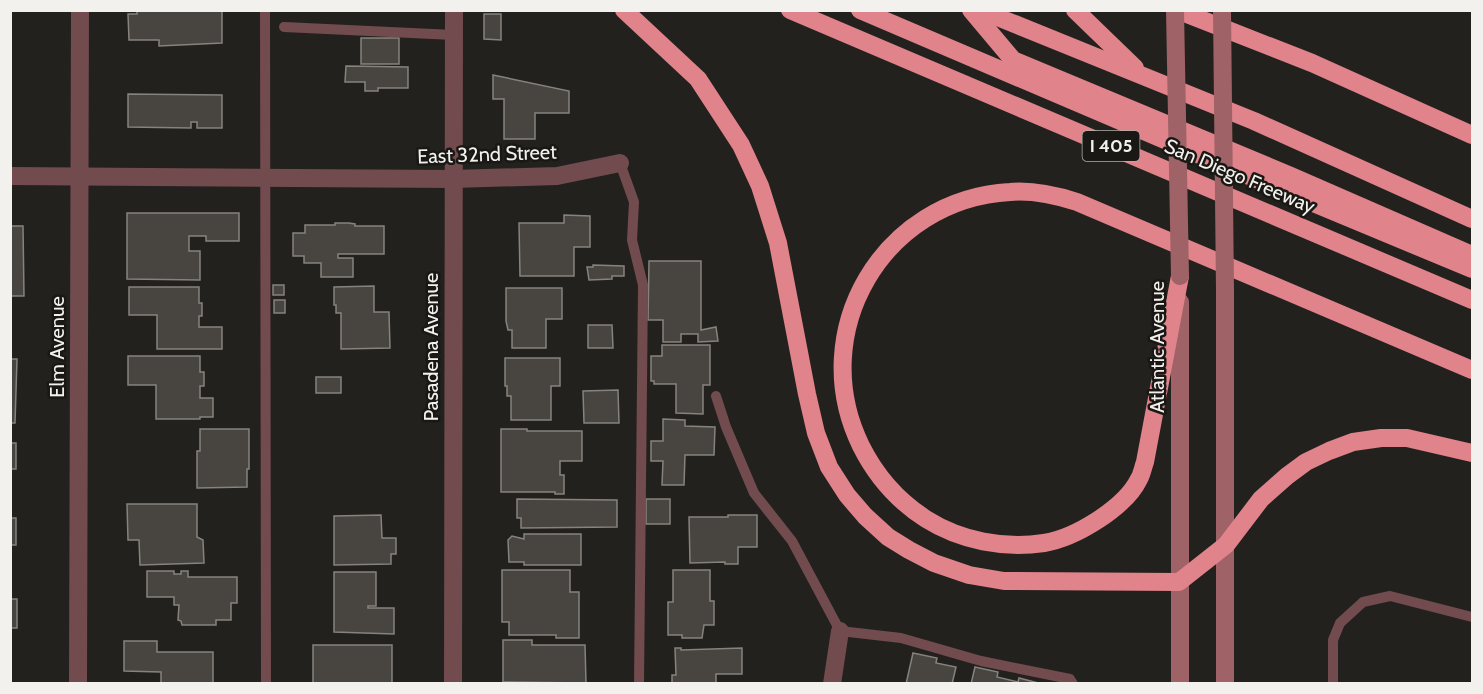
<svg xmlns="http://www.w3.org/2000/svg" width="1483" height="694" viewBox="0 0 1483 694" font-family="Cabin,sans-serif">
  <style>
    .building { fill: #484540; stroke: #86837e; stroke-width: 1.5 }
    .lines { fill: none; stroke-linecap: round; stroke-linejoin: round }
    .lane { stroke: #714b4e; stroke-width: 10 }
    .street { stroke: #714b4e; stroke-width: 18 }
    .secondary { stroke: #9e6267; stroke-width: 18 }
    .highway { stroke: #e0838b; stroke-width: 18 }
    .secondary-bridge { stroke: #9e6267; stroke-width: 18 }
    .labels { text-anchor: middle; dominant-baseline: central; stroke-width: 5; stroke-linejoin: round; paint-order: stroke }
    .shield { fill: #1a1814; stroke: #b2b0ad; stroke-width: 1.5 }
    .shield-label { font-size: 18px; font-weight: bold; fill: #f3f1ee }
    .street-label { font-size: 20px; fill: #f3f1ee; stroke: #1a1814 }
  </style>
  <rect width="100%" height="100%" fill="#23211d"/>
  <!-- building -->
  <g class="building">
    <path d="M137 10 222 11V43L159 46V40H129L128 14H137Z"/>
    <path d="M484 14H501V40L484 39Z"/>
    <rect x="361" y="38" width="38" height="26"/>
    <path d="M346 66 408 67V88H378V91H365V82H345Z"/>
    <path d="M493 75 569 91V113H535V139H504V99H493Z"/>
    <path d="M128 94 222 95V128H197V122H191V128L128 127Z"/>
    <path d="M127 213H239V241H206V236H189V251H200V280L127 279Z"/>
    <path d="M564 215 590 216V247H574V276H520L519 223H564Z"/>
    <path d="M335 223H349L355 224V226H384V254H338V258H353V277H321V263H304V256H293V233H305V225H335Z"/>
    <path d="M10 226H23L24 296H10Z"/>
    <path d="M649 261H701V330L716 327 718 341 698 342V334H681V342H663V320H648Z"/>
    <path d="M593 265 624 266V276H612V279L589 280 587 267H593Z"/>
    <rect x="273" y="285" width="11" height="10"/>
    <path d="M374 286V312H389L390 348 341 349V313H336V305H334V287Z"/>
    <path d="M129 287H199V303H202V316H199V327H222V349H157V315H129Z"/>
    <path d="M506 288H562V319H546V348H512V330H508L506 321Z"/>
    <rect x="274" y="300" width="11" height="13"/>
    <path d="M588 325H612L613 348H588Z"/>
    <path d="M662 345H710V385H703V414L676 413V384H654V381H651V356H662Z"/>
    <path d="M128 356H200V372H204V386H200V398H213V417H200V419H156V385H128Z"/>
    <path d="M505 358H560V386H551V420H511V396H507V386H505Z"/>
    <path d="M10 359H17L15 423H10Z"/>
    <rect x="316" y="377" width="25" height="16"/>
    <path d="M618 390 619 423H584L583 391Z"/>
    <path d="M663 419 685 420V426L715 427 714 455H685L684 485H662L663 461H651V441H663Z"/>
    <path d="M200 429H249V469H247V487L197 488V451H200Z"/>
    <path d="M501 429H527V431H582V461H560V475H564V494H555V492H501Z"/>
    <rect x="10" y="443" width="6" height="26"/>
    <path d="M517 499 617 500V527L521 528V518H517Z"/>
    <rect x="646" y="499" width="24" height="25"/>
    <path d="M127 504H197V537L203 540 204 563 140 565 139 540H128Z"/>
    <path d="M381 515 382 538H396V554H391V564L334 565V516Z"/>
    <path d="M728 515H757V547H738V564H725V562L690 563 689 517H728Z"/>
    <rect x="10" y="518" width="6" height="27"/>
    <path d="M524 534H581V565H524V562H509L508 540 512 536 524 539Z"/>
    <path d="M502 570H570V592H579V638H556V635H509V622H502Z"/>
    <path d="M673 570H710V601H714V625H704L702 638H682V635H668V602H673Z"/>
    <path d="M147 571H174V574H181V571H188V577H237V603H231V620H216V625H182L181 621 178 620 179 605H174V597H147Z"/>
    <path d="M334 572H376V606H368V608H394V634L334 632Z"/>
    <rect x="10" y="599" width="7" height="29"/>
    <path d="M503 640H532V645H585L586 683 503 682Z"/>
    <path d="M124 641H157V652H213V684H161V672L124 671Z"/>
    <rect x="313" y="645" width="79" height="39"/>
    <path d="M675 648H681V650L742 648V674H716V684H672V675H676Z"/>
    <path d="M913 653 937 658 936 663 956 667 952 684H906Z"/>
    <path d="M975 667 998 672 997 677 1018 682 1019 678 1042 684H971Z"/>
  </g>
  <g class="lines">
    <!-- lane -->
    <g class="lane">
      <path d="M265 10 266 684"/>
      <path d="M284 27 454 35"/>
      <path d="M620 163 634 202 632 240 643 285 639 684"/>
      <path d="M716 396 726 427 754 493 792 541 840 631 901 638 981 661 1070 679 1073 684"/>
      <path d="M1333 684V640L1340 623 1363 602 1390 596 1472 617"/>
    </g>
    <!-- street -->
    <g class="street">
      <path d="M10 176 453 179 557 176 620 163"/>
      <path d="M78 684 80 10"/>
      <path d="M453 684 454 10"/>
      <path d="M832 684 840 631"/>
    </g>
    <!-- secondary -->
    <g class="secondary">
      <path d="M1180 684V302"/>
      <path d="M1225 684V290"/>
    </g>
    <!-- highway -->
    <g class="highway">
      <path d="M624 10 698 79 741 145 760 186 778 243 807 394 816 433 829 467 847 495 865 516 888 537 909 550 934 563 969 575 1004 581 1179 582 1226 545 1261 499 1287 476 1306 462 1329 451 1353 442 1381 438H1407L1472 453"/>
      <path d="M790 10 1472 300"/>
      <path d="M860 10 1282 190 1472 269"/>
      <path d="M971 10 1013 60 1291 176 1472 255"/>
      <path d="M980 10 1254 121 1472 219"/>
      <path d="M1075 10 1135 68"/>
      <path d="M1177 10 1312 63 1472 135"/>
      <path d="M1180 276 1145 462C1143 467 1142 474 1139 479 1125 508 1075 538 1044 543 1004 549 961 541 926 519 898 501 876 476 861 446 805 332 883 199 1010 192 1033 190 1055 195 1077 202L1472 370"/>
    </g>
    <!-- secondary-bridge -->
    <g class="secondary-bridge">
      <path d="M1175 10 1180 276"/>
      <path d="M1222 10 1225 290"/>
    </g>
  </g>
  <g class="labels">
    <!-- shield labels -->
    <rect class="shield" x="1082.5" y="131" width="57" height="30" rx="4.5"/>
    <g class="shield-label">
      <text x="1111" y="146">I 405</text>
    </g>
    <!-- street labels -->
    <g class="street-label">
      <text transform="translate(487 154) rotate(-2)">East 32nd Street</text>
      <text transform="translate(1240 176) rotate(23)">San Diego Freeway</text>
      <text transform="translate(57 347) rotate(-90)">Elm Avenue</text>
      <text transform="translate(431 347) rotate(-90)">Pasadena Avenue</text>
      <text transform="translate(1157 347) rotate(-90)">Atlantic Avenue</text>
    </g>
  </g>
  <!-- border -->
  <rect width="1483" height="694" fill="none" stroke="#f3f1ee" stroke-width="24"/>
</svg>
